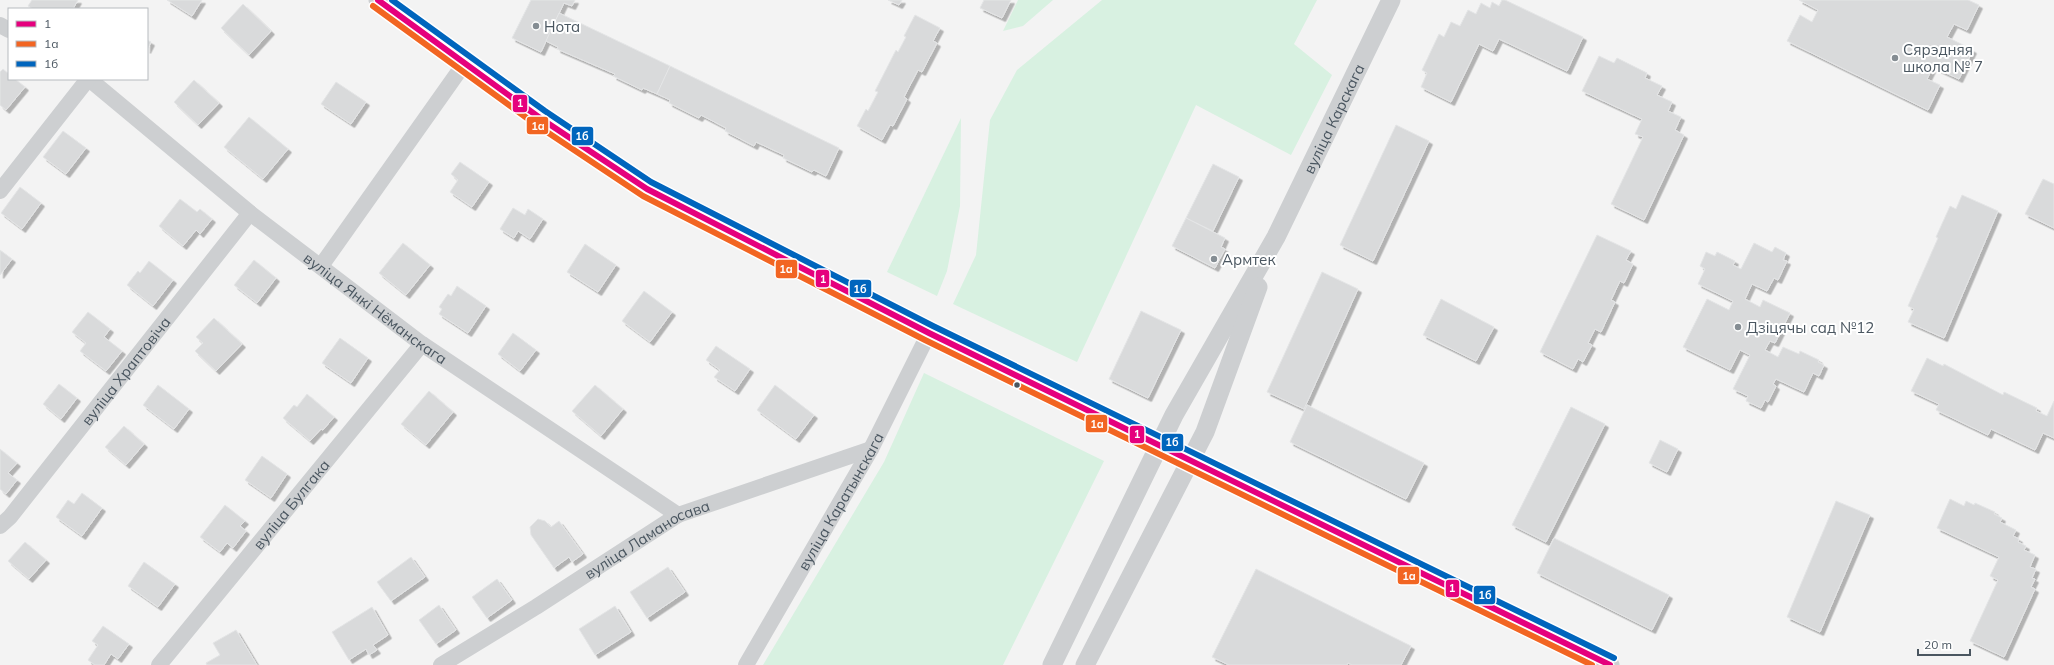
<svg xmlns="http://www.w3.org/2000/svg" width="2054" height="665" viewBox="0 0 2054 665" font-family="Mulish,sans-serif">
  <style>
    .green { fill: #d8f1e1 }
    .building { fill: #d9dadb; stroke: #e4e5e6; filter: url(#shadow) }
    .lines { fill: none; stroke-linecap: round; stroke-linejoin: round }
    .minor { stroke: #cdcfd1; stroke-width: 16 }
    .tertiary { stroke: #cdcfd1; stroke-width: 19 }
    .bus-1-casing { stroke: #fff; stroke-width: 9 }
    .bus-2-casing { stroke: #fff; stroke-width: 9 }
    .bus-3-casing { stroke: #fff; stroke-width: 9 }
    .bus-1 { stroke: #e5007d; stroke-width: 6 }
    .bus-2 { stroke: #f26522; stroke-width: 6 }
    .bus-3 { stroke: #0065bd; stroke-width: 6 }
    .poi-dot { fill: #858d93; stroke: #fff; stroke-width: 1.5 }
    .bus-dot { fill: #4a5660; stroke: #fff; stroke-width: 1.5 }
    .labels { text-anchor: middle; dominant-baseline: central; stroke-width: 4; stroke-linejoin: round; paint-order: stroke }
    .poi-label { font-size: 15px; fill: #4a5660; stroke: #fff; text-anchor: start }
    .street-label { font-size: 15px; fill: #4a5660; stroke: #fff }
    .line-badge { stroke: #fff; stroke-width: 1.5 }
    .badge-label { font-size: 11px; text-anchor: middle; font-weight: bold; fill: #fff }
  </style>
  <defs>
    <filter id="shadow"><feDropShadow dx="3.5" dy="3.5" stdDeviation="0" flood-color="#0004"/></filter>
  </defs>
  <rect width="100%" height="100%" fill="#f3f3f3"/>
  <!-- green -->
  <g class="green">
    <path d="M1018 0H1053L1023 26 1003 31Z"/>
    <path d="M1102 0H1317L1294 44 1332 75 1291 155 1196 105 1077 362 953 304 976 255 990 120 1017 70Z"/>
    <path d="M961 118 960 206 947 271 937 296 887 272Z"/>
    <path d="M924 373 1104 461 1003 665H763L884 462Z"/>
  </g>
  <!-- building -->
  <g class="building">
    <path d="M32 0H78L73 9H33L28 6Z"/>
    <path d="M167 0H202L192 16Z"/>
    <path d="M531 0H575L572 6 564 3 541 52 512 38Z"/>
    <path d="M888 0H902L899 5Z"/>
    <path d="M984 0H1011L1002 18 980 8Z"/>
    <path d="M1502 0H1505L1583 37 1567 71 1499 39 1493 51 1479 44 1451 102 1421 87 1427 73 1422 70 1439 34 1444 37 1451 22 1460 26 1468 10 1476 14 1481 3 1490 8 1492 2 1499 6Z"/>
    <path d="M1799 0H1968L1979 5 1967 30 1954 24 1947 37 1973 50 1959 79 1933 67 1927 79 1940 85 1928 110 1787 41 1800 15 1812 22 1818 10Z"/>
    <path d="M243 4 271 31 249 55 221 28Z"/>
    <path d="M559 13 670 66 657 94 643 88 642 90 613 76 615 74 557 49 558 47 546 41Z"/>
    <path d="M915 15 940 28 933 41 937 43 922 72 918 70 904 97 907 99 893 126 890 125 882 140 857 126 866 109 868 111 878 92 875 91 896 50 898 52 906 37 904 36Z"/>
    <path d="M147 40 151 42 147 50Z"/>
    <path d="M1599 56 1614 63 1617 58 1647 73 1645 78 1662 86 1657 95 1672 102 1668 111 1681 117 1675 130 1684 135 1644 220 1611 204 1643 137 1635 134 1642 119 1582 91Z"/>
    <path d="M670 66 839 148 826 176 814 170 812 172 783 158 784 155 756 142 754 146 725 131 726 128 701 115 699 118 669 103 670 100 657 94Z"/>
    <path d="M3 69 9 74V79H15L25 87 6 110 0 105V72Z"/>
    <path d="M194 80 219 103 198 125 174 102Z"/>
    <path d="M336 82 366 102 351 124 321 104Z"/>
    <path d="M249 117 288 149 263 179 224 147Z"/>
    <path d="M1396 125 1429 141 1373 261 1340 245Z"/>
    <path d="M63 131 86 148 66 174 43 157Z"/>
    <path d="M460 162 489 182 472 207 450 192 458 180 451 174Z"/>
    <path d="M1213 164 1239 177 1213 231 1186 218Z"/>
    <path d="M2043 179 2054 184V228L2025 214Z"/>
    <path d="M20 187 41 203 22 229 1 213Z"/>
    <path d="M1962 195 1998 211 1944 338 1908 322 1914 309 1908 306 1938 238 1936 237 1950 206 1956 209Z"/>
    <path d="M180 199 197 212 200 209 212 219 200 234 196 230 183 246 159 226Z"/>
    <path d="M513 208 525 215 528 209 543 219 530 239 518 231 514 238 500 229Z"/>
    <path d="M1186 218 1225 238 1221 247 1225 249 1215 268 1172 246Z"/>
    <path d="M1597 235 1631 251 1626 260 1633 264 1624 283 1620 281 1611 300 1615 302 1601 332 1595 329 1588 343 1592 345 1583 362 1578 359 1573 369 1540 352Z"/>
    <path d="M403 243 430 265 406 295 379 273Z"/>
    <path d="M1754 243 1772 252 1775 247 1786 253 1783 260 1787 261 1778 280 1774 278 1767 291 1752 284 1745 299 1760 307 1763 300 1790 313 1775 343 1770 341 1765 350 1778 357 1783 347 1799 354 1800 351 1819 360 1818 362 1824 365 1819 376 1813 373 1804 392 1776 379 1773 384 1776 386 1768 402 1765 400 1761 408 1746 401 1748 396 1733 389 1750 355 1740 350 1730 370 1683 347 1707 299 1729 310 1733 301 1698 284 1705 269 1700 266 1706 252 1715 256 1717 252 1735 261 1733 265 1741 269Z"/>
    <path d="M585 244 616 265 598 292 567 272Z"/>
    <path d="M0 250 12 259 0 275Z"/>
    <path d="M254 260 276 278 257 303 234 285Z"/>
    <path d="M149 261 173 280 153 306 127 285 138 271 140 273Z"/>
    <path d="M1322 272 1358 289 1304 409 1267 392Z"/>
    <path d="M457 286 486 306 468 333 439 314 442 309 439 307 448 294 451 296Z"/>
    <path d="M644 291 672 312 650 342 622 321Z"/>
    <path d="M1441 299 1494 327 1476 361 1423 335Z"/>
    <path d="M1141 311 1181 330 1148 398 1109 379Z"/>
    <path d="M88 312 110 329 104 337 122 351 106 371 80 351 86 343 72 332Z"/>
    <path d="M214 318 242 344 216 371 195 351 203 343 196 337Z"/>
    <path d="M513 333 536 350 520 371 498 354Z"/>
    <path d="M340 338 368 358 351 383 322 363Z"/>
    <path d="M716 346 750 369 735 391 714 377 720 370 706 360Z"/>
    <path d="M1927 358 1943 366 1944 364 2003 395 2004 392 2037 408 2036 411 2047 416 2054 401V438L2043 433 2035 450 1991 429 1988 435 1936 410 1939 404 1911 391Z"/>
    <path d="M59 384 77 398 61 419 43 404Z"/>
    <path d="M158 385 189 409 174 429 143 405Z"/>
    <path d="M595 385 623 409 601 436 572 411Z"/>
    <path d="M775 385 814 415 796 439 757 410Z"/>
    <path d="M429 391 453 412 426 445 401 424Z"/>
    <path d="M307 394 334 417 323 430 321 429 310 441 283 418 294 405 297 407Z"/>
    <path d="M1307 405 1424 463 1406 499 1290 442Z"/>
    <path d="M1571 407 1605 424 1546 542 1512 525Z"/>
    <path d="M124 426 144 444 126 465 105 447Z"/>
    <path d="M1660 440 1678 449 1667 472 1649 463Z"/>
    <path d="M0 449 17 463 8 473 17 480 6 494 0 489Z"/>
    <path d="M262 456 287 474 271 498 245 480Z"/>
    <path d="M82 493 102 508 82 536 56 517 68 500 74 504Z"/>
    <path d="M1950 499 1964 506 1966 501 1974 505 1975 503 1995 512 1994 514 2002 518 2000 522 2016 530 2013 536 2019 539 2018 542 2026 546 2024 550 2035 555 2030 567 2036 569 2032 578 2035 579 2031 587 2035 589 2004 657 1970 641 1998 580 1990 576 1999 557 1937 528Z"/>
    <path d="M1836 501 1870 515 1820 632 1787 617Z"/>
    <path d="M225 505 245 521 240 526 246 531 233 548 227 543 220 552 200 537Z"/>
    <path d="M538 519 545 521 551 527 559 521 583 554 572 562 569 557 554 568 531 535 530 527Z"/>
    <path d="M1554 538 1669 595 1652 630 1537 573Z"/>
    <path d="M25 542 46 560 29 579 8 561Z"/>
    <path d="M411 557 425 577 391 601 377 582Z"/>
    <path d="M144 562 175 584 158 607 128 586Z"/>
    <path d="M668 567 685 592 647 618 630 592Z"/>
    <path d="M1256 569 1411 646 1401 665H1352L1348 663 1347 665H1229L1212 657Z"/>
    <path d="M497 579 512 600 487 618 472 597Z"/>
    <path d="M439 605 456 630 436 644 419 620Z"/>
    <path d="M615 606 631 632 595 655 579 629Z"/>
    <path d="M372 607 388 635 373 645 377 650 369 655 366 649 349 660 332 632Z"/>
    <path d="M103 626 129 644 118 659 111 654 104 665H95L88 660 98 645 92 641Z"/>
    <path d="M236 630 257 665H207L206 663 220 655 213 643Z"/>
  </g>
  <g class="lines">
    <!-- minor -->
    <g class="minor">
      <path d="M0 25 9 30"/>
      <path id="s1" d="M89 79 250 213 422 344 678 515"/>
      <path d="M0 191 88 79"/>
      <path d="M321 266 464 64"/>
      <path id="s2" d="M0 526 10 517 250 213"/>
      <path id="s3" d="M159 665 422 344"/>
      <path id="s4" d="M441 665 536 607 678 515 871 449"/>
      <path id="s5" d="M746 665 871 449 929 333"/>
    </g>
    <!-- tertiary -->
    <g class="tertiary">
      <path d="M378 0 540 118 647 189 929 333 1610 665"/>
      <path id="s6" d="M1052 665 1174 415 1276 237 1391 0"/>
      <path d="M1085 665 1205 432 1258 287"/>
    </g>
    <!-- bus-1 casing -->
    <g class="bus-1-casing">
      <path id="bus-1" d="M378 0 540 118 647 189 929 333 1610 665"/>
    </g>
    <!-- bus-2 casing -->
    <g class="bus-2-casing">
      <path id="bus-2" d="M373 6 535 124 643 196 925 340 1592 665"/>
    </g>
    <!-- bus-3 casing -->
    <g class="bus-3-casing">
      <path id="bus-3" d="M392 0 545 111 651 182 933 326 1614 658"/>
    </g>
    <!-- bus-1 -->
    <use href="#bus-1" class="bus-1"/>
    <!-- bus-2 -->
    <use href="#bus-2" class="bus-2"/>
    <!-- bus-3 -->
    <use href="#bus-3" class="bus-3"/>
  </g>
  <!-- markers -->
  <g class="poi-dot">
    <circle cx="536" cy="26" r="4"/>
    <circle cx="1895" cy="58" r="4"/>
    <circle cx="1214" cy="259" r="4"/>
    <circle cx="1738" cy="327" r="4"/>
  </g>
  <circle class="bus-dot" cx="1017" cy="385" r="3.5"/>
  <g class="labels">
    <!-- poi labels -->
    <g class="poi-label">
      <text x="544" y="26">Нота</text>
      <text x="1903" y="49">Сярэдняя<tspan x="1903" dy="17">школа № 7</tspan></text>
      <text x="1222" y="259">Армтек</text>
      <text x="1746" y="327">Дзіцячы сад №12</text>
    </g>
    <!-- street labels -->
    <g class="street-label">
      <text stroke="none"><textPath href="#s6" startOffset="615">вуліца Карскага</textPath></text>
      <text stroke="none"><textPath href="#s1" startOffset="367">вуліца Янкі Нёманскага</textPath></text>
      <text stroke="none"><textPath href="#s2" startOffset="200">вуліца Храптовіча</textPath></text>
      <text stroke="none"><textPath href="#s5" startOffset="189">вуліца Каратынскага</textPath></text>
      <text stroke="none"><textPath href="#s3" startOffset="208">вуліца Булгака</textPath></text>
      <text stroke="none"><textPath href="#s4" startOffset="242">вуліца Ламаносава</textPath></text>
    </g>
  </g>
  <g class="line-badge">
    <rect x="512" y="94" width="16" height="19" rx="4" fill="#e5007d"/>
    <rect x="526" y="116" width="23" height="19" rx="4" fill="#f26522"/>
    <rect x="571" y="126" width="23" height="20" rx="4" fill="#0065bd"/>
    <rect x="775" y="259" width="23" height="20" rx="4" fill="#f26522"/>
    <rect x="815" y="269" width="15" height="19" rx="4" fill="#e5007d"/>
    <rect x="849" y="279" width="23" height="19" rx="4" fill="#0065bd"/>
    <rect x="1085" y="414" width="23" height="19" rx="4" fill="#f26522"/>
    <rect x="1129" y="425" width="16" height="19" rx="4" fill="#e5007d"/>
    <rect x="1161" y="433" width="23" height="19" rx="4" fill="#0065bd"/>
    <rect x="1397" y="566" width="23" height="19" rx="4" fill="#f26522"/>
    <rect x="1445" y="579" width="15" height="19" rx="4" fill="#e5007d"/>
    <rect x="1473" y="585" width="23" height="20" rx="4" fill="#0065bd"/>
  </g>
  <g class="badge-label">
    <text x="520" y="107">1</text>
    <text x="538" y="130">1а</text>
    <text x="582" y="140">1б</text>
    <text x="786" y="273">1а</text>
    <text x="823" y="283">1</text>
    <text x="860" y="293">1б</text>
    <text x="1097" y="428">1а</text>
    <text x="1137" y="438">1</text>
    <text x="1172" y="446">1б</text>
    <text x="1409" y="580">1а</text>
    <text x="1452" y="592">1</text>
    <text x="1485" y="599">1б</text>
  </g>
  <!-- legend -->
  <rect x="8" y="8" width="140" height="72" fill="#ffffff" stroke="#b7bbbf"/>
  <rect x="16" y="21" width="20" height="6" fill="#e5007d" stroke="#b7bbbf"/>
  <text x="44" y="28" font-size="12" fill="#4a5660">1</text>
  <rect x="16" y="41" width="20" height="6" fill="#f26522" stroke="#b7bbbf"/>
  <text x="44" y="48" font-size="12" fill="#4a5660">1а</text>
  <rect x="16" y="61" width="20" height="6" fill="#0065bd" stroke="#b7bbbf"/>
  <text x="44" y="68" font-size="12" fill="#4a5660">1б</text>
  <!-- scale -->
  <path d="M1918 649v6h52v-6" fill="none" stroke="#4a5660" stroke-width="2"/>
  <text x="1924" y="649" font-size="12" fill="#4a5660" stroke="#ffffff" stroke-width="3" paint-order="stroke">20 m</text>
</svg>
